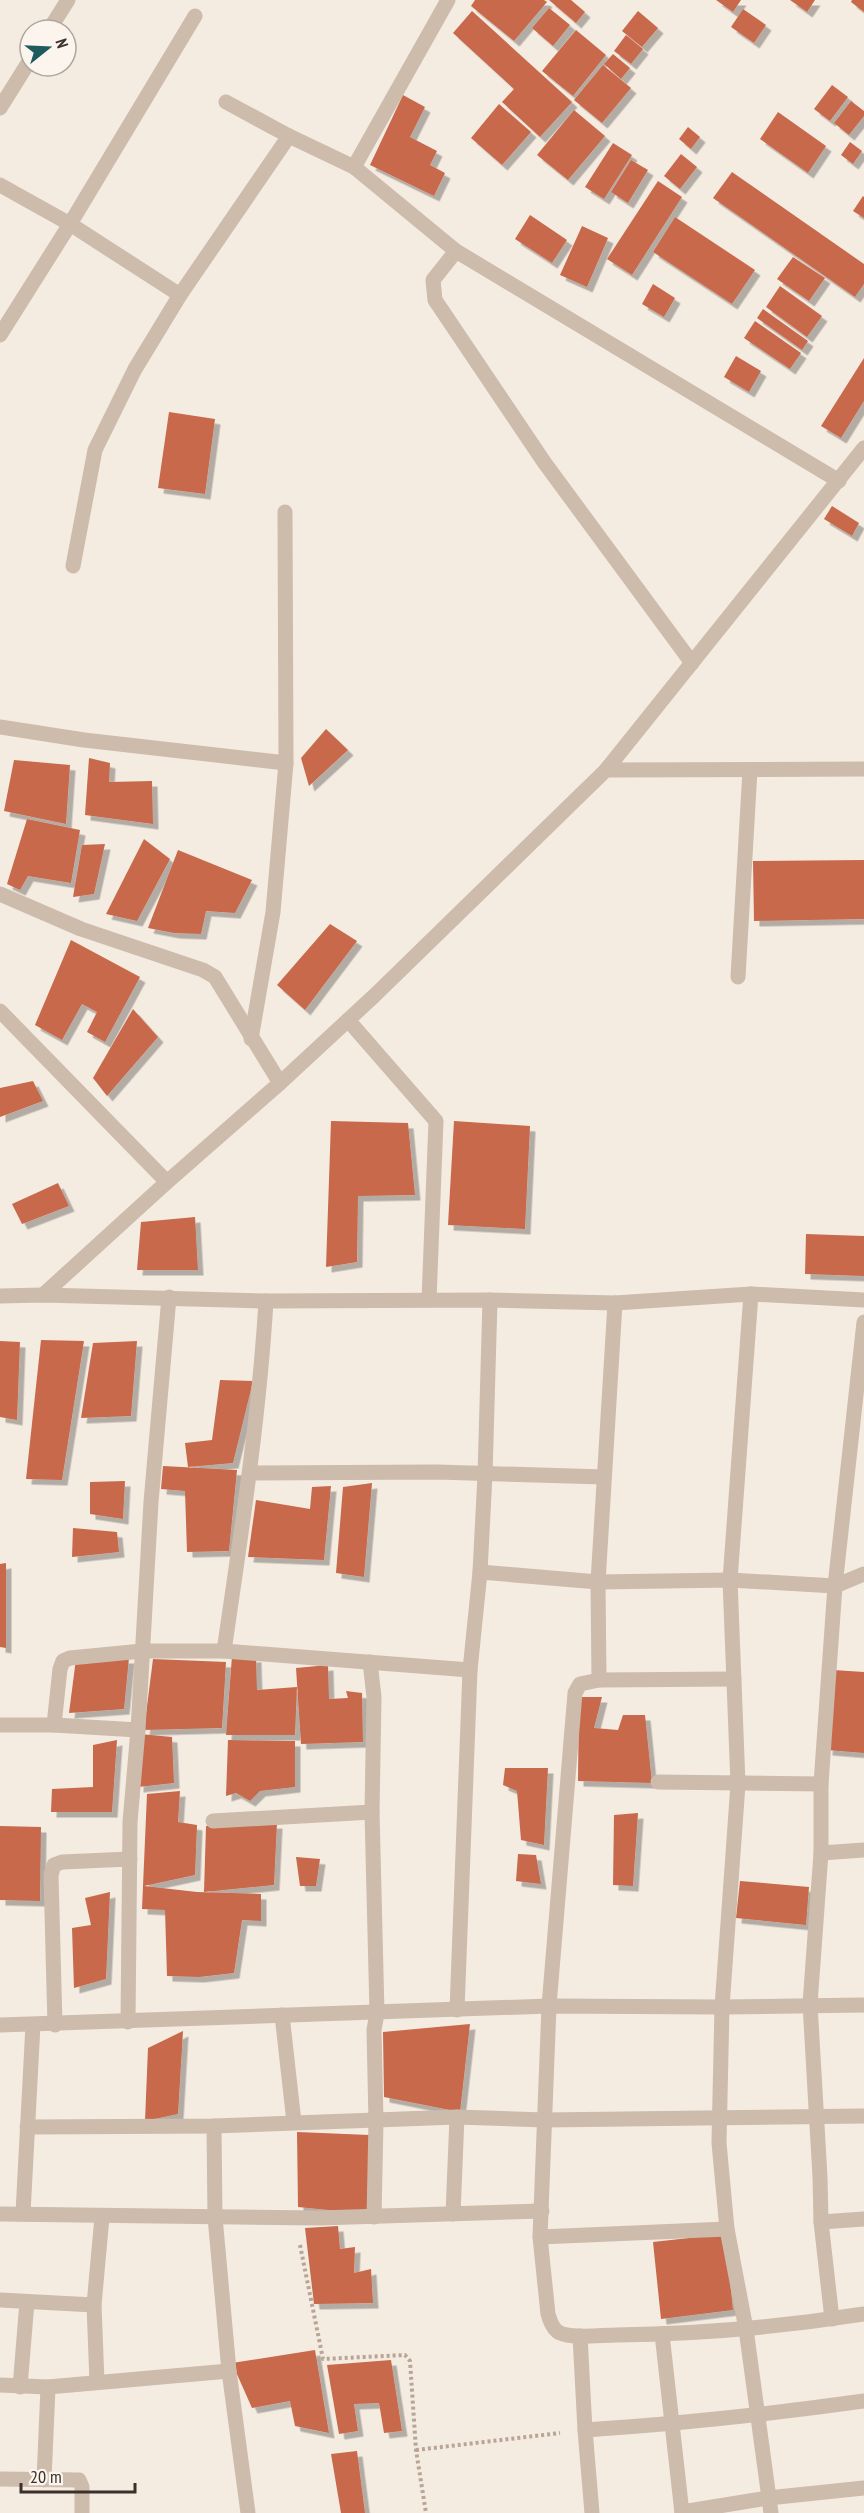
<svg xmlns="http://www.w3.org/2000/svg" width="864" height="2513" viewBox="0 0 864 2513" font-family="'PT Sans Narrow',sans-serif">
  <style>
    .building { fill: #c8694b; filter: url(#shadow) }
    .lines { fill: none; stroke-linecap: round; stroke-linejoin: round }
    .path { stroke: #b9a596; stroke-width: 4; stroke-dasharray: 3 3; stroke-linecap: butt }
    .minor { stroke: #cdbbac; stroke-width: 15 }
    .tertiary { stroke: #cdbbac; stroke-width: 15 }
  </style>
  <defs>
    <filter id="shadow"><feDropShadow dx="5.5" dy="5.5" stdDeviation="0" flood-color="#0004"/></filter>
  </defs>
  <rect width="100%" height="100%" fill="#f4ebe1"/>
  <!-- building -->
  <g class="building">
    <path d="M475 0H544L547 2 514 41 471 6Z"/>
    <path d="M549 0H571L585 12 576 23Z"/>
    <path d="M716 0H741L733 12Z"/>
    <path d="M790 0H815L807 12Z"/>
    <path d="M852 0H864V12L851 2Z"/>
    <path d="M549 8 570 25 553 46 532 28Z"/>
    <path d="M743 9 766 25 754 43 731 27Z"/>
    <path d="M472 11 572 102 540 137 502 102 514 89 453 33Z"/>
    <path d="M638 11 658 28 642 47 622 31Z"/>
    <path d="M576 30 606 55 573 96 542 71Z"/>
    <path d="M626 35 643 49 631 64 614 51Z"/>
    <path d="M613 54 630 68 621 79 604 64Z"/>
    <path d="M603 65 631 88 602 123 574 100Z"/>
    <path d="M832 85 848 97 830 121 814 109Z"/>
    <path d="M403 95 425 107 410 137 437 151 430 165 445 173 434 196 370 165Z"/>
    <path d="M851 101 864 111V116L849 135 834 123Z"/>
    <path d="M499 104 531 132 502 165 471 138Z"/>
    <path d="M574 110 605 136 568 180 537 155Z"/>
    <path d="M778 112 826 146 808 173 760 139Z"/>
    <path d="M688 127 700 137 691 149 679 139Z"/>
    <path d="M850 142 862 151 853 164 841 155Z"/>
    <path d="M613 143 632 155 604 199 585 187Z"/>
    <path d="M681 154 697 167 680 189 664 176Z"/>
    <path d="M631 160 648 170 628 203 611 192Z"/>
    <path d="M732 172 864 264V284L855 297 713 198Z"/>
    <path d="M658 181 682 197 632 275 607 259Z"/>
    <path d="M863 196 864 197V218L853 211Z"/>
    <path d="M530 215 567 240 552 263 515 239Z"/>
    <path d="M675 217 755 270 732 304 653 252Z"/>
    <path d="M582 226 608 238 587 287 560 275Z"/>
    <path d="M793 257 825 278 809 301 777 279Z"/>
    <path d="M653 284 675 298 664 317 642 304Z"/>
    <path d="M780 286 822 316 807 337 766 307Z"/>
    <path d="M763 309 808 341 802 350 757 318Z"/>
    <path d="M755 321 801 353 790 369 744 338Z"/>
    <path d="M736 356 761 371 749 392 724 377Z"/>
    <path d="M864 358V401L841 438 821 426Z"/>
    <path d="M169 412 215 419 205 494 158 488Z"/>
    <path d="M832 506 859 523 852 536 824 519Z"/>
    <path d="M326 729 348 750 309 786 301 758Z"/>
    <path d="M89 758 110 763 109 782 152 781 153 824 85 815Z"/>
    <path d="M14 760 70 765 66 824 4 811Z"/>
    <path d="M27 819 80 830 71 883 28 876 20 890 7 884Z"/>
    <path d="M144 839 170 859 137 921 106 914Z"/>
    <path d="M105 844 94 894 73 897 82 845Z"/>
    <path d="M178 850 252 880 235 913 206 911 201 934 174 933 148 928Z"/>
    <path d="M864 860V919L754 921 753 861Z"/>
    <path d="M330 924 357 941 305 1010 277 985Z"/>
    <path d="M71 940 140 977 105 1042 87 1032 97 1012 82 1004 62 1040 35 1025Z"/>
    <path d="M133 1009 158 1037 107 1096 93 1078Z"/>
    <path d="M33 1081 43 1101 0 1117V1088Z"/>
    <path d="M331 1121 408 1123 415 1195 358 1196 357 1262 326 1267Z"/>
    <path d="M454 1121 530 1126 525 1229 448 1225Z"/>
    <path d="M58 1183 69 1206 22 1224 12 1204Z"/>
    <path d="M195 1217 198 1270H137L141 1222Z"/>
    <path d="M806 1234 864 1236V1276L805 1274Z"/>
    <path d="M41 1340 84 1341 62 1480 26 1479Z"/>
    <path d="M0 1341 20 1342 17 1420 0 1417Z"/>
    <path d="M137 1341 131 1416 81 1418 93 1343Z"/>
    <path d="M220 1380 253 1381 233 1463 188 1467 185 1443 212 1440Z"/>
    <path d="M163 1466 237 1470 229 1551 187 1552 185 1491 161 1489Z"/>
    <path d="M125 1481 123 1519 90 1514V1482Z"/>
    <path d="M372 1483 364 1577 336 1573 343 1487Z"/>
    <path d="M331 1486 324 1560 248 1557 256 1500 310 1509 312 1487Z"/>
    <path d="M73 1528 117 1532 119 1552 72 1557Z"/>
    <path d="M6 1563V1648L0 1647V1564Z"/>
    <path d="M232 1656 256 1657 257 1690 297 1687 295 1735H226Z"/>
    <path d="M129 1658 124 1709 69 1713 76 1659Z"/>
    <path d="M153 1659 226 1662 222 1728 144 1730Z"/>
    <path d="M328 1665 329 1699 348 1698 346 1691 362 1693 363 1742 301 1744 296 1668Z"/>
    <path d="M833 1670 864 1672V1753L827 1750Z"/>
    <path d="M579 1697H602L594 1728 618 1730 623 1715H645L652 1783 578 1781Z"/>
    <path d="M140 1734 172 1737 174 1783 138 1787Z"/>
    <path d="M117 1740 112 1812H51L52 1789 93 1787V1745Z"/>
    <path d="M228 1740 295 1741V1787L260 1791 250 1801 236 1793 226 1796Z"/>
    <path d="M505 1768H548L544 1845 521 1840 517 1791 503 1785Z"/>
    <path d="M180 1791 178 1822 197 1825 195 1875 144 1886 197 1892 261 1894V1921L242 1920 234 1973 199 1977 167 1976 165 1910 142 1909 147 1794Z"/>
    <path d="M638 1813 633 1886 613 1885 614 1815Z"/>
    <path d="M277 1823 274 1885 204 1892 206 1826Z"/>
    <path d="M0 1826 41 1827 40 1901 0 1900Z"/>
    <path d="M518 1854 536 1855 541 1884 516 1881Z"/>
    <path d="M296 1857 320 1859 316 1886H300Z"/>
    <path d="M740 1881 809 1887 806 1925 736 1918Z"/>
    <path d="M110 1892 106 1979 74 1988 72 1928 91 1925 85 1898Z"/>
    <path d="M470 2024 460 2112 384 2097 383 2032Z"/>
    <path d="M183 2031 178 2114 145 2121 148 2048Z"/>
    <path d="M297 2132 369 2135V2214L298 2207Z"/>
    <path d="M338 2226 340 2249 355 2247 354 2273 371 2269 373 2303 314 2304 305 2228Z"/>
    <path d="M725 2234 733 2310 661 2319 653 2242Z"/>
    <path d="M315 2350 329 2433 295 2426 290 2401 252 2408 232 2363Z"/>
    <path d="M391 2360 402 2431 384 2433 379 2403 354 2404 358 2431 339 2434 327 2365Z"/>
    <path d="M357 2451 365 2513H341L331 2454Z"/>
  </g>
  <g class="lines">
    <!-- path -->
    <g class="path">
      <path d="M300 2245 323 2359 405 2355 410 2361 416 2450 426 2513"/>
      <path d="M416 2450 560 2433"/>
    </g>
    <!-- minor -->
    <g class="minor">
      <path d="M49 30 68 0"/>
      <path d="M226 102 289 136 354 167 456 251 839 481"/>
      <path d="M0 108 30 60"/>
      <path d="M354 167 448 0"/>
      <path d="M0 185 70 224 180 295"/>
      <path d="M456 251 433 280 435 300 544 462 692 663"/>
      <path d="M0 335 70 224 195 16"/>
      <path d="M73 566 95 450 135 369 180 295 289 136"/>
      <path d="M0 727 84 740 286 763"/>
      <path d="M606 770 864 448"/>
      <path d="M0 894 81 929 203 970 215 977 280 1083"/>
      <path d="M738 977 750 770"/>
      <path d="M0 1011 167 1182"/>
      <path d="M348 1020 436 1121 429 1300"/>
      <path d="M251 1039 273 912 286 763 285 512"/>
      <path d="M751 1294 730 1580 738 1784 722 2007 719 2143 727 2229 746 2329 771 2513"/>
      <path d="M251 1473 437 1472 604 1477"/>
      <path d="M480 1572 598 1582 730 1580 835 1586 864 1574"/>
      <path d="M224 1651C241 1534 259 1419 266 1301"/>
      <path d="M370 1662 374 1697 372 1812 377 2013 374 2030 376 2121 374 2217"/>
      <path d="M734 1679 599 1680 580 1684 575 1693 549 2006 540 2237 548 2314C550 2321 553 2330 560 2333 573 2339 601 2335 616 2335 699 2334 782 2327 864 2314"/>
      <path d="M599 1680 598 1582 615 1303"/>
      <path d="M0 1725H54L138 1730"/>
      <path d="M54 1725 60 1669 63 1661 70 1658 142 1651H224L470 1670"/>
      <path d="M658 1782 821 1784V1853L810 2004 820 2177 821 2222 832 2319"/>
      <path d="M821 1784 835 1586 864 1322"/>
      <path d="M213 1821 372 1812"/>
      <path d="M821 1853 864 1850"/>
      <path d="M457 2010 470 1670 480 1572 485 1475 490 1300"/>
      <path d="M282 2015 294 2122"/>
      <path d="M128 2022 130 1822 138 1730 151 1502 169 1297"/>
      <path d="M0 2025 549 2006 722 2007 864 2005"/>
      <path d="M55 2025 51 1875 54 1865 62 1862 130 1859"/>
      <path d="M214 2126 215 2217 229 2371 248 2513"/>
      <path d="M27 2127 214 2126 457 2117 545 2120 864 2116"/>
      <path d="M23 2213 33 2025"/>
      <path d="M0 2214 319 2218 542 2211"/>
      <path d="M453 2214 457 2117"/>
      <path d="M821 2222 864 2219"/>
      <path d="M540 2237 727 2229"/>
      <path d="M0 2300 94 2305"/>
      <path d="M662 2334 682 2513"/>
      <path d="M580 2336 585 2430 592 2513"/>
      <path d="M97 2382 94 2305 102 2217"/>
      <path d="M0 2385 48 2387 229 2371"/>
      <path d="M20 2387 27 2302"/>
      <path d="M585 2430C678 2424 771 2414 864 2401"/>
      <path d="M0 2479 79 2480 82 2487V2513"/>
      <path d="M44 2480 48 2387"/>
      <path d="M682 2512 768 2498 864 2488"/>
    </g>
    <!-- tertiary -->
    <g class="tertiary">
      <path d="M43 1295 167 1182 280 1083 374 996 606 770 864 769"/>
      <path d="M0 1296 43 1295 266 1301 490 1300 615 1303 751 1294 864 1300"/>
    </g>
  </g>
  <!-- north arrow -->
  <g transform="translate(48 48) rotate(72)"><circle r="28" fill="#fbf5ee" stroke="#aea6a0" stroke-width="1.5"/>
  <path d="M0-4.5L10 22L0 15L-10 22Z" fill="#1f5a5e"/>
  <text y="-9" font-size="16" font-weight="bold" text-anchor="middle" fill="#3b302b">N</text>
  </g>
  <!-- scale -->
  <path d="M21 2483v9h114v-9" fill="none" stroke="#3b302b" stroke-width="3"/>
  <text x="30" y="2483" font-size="18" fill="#3b302b" stroke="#fbf5ee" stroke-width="4.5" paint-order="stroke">20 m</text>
</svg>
